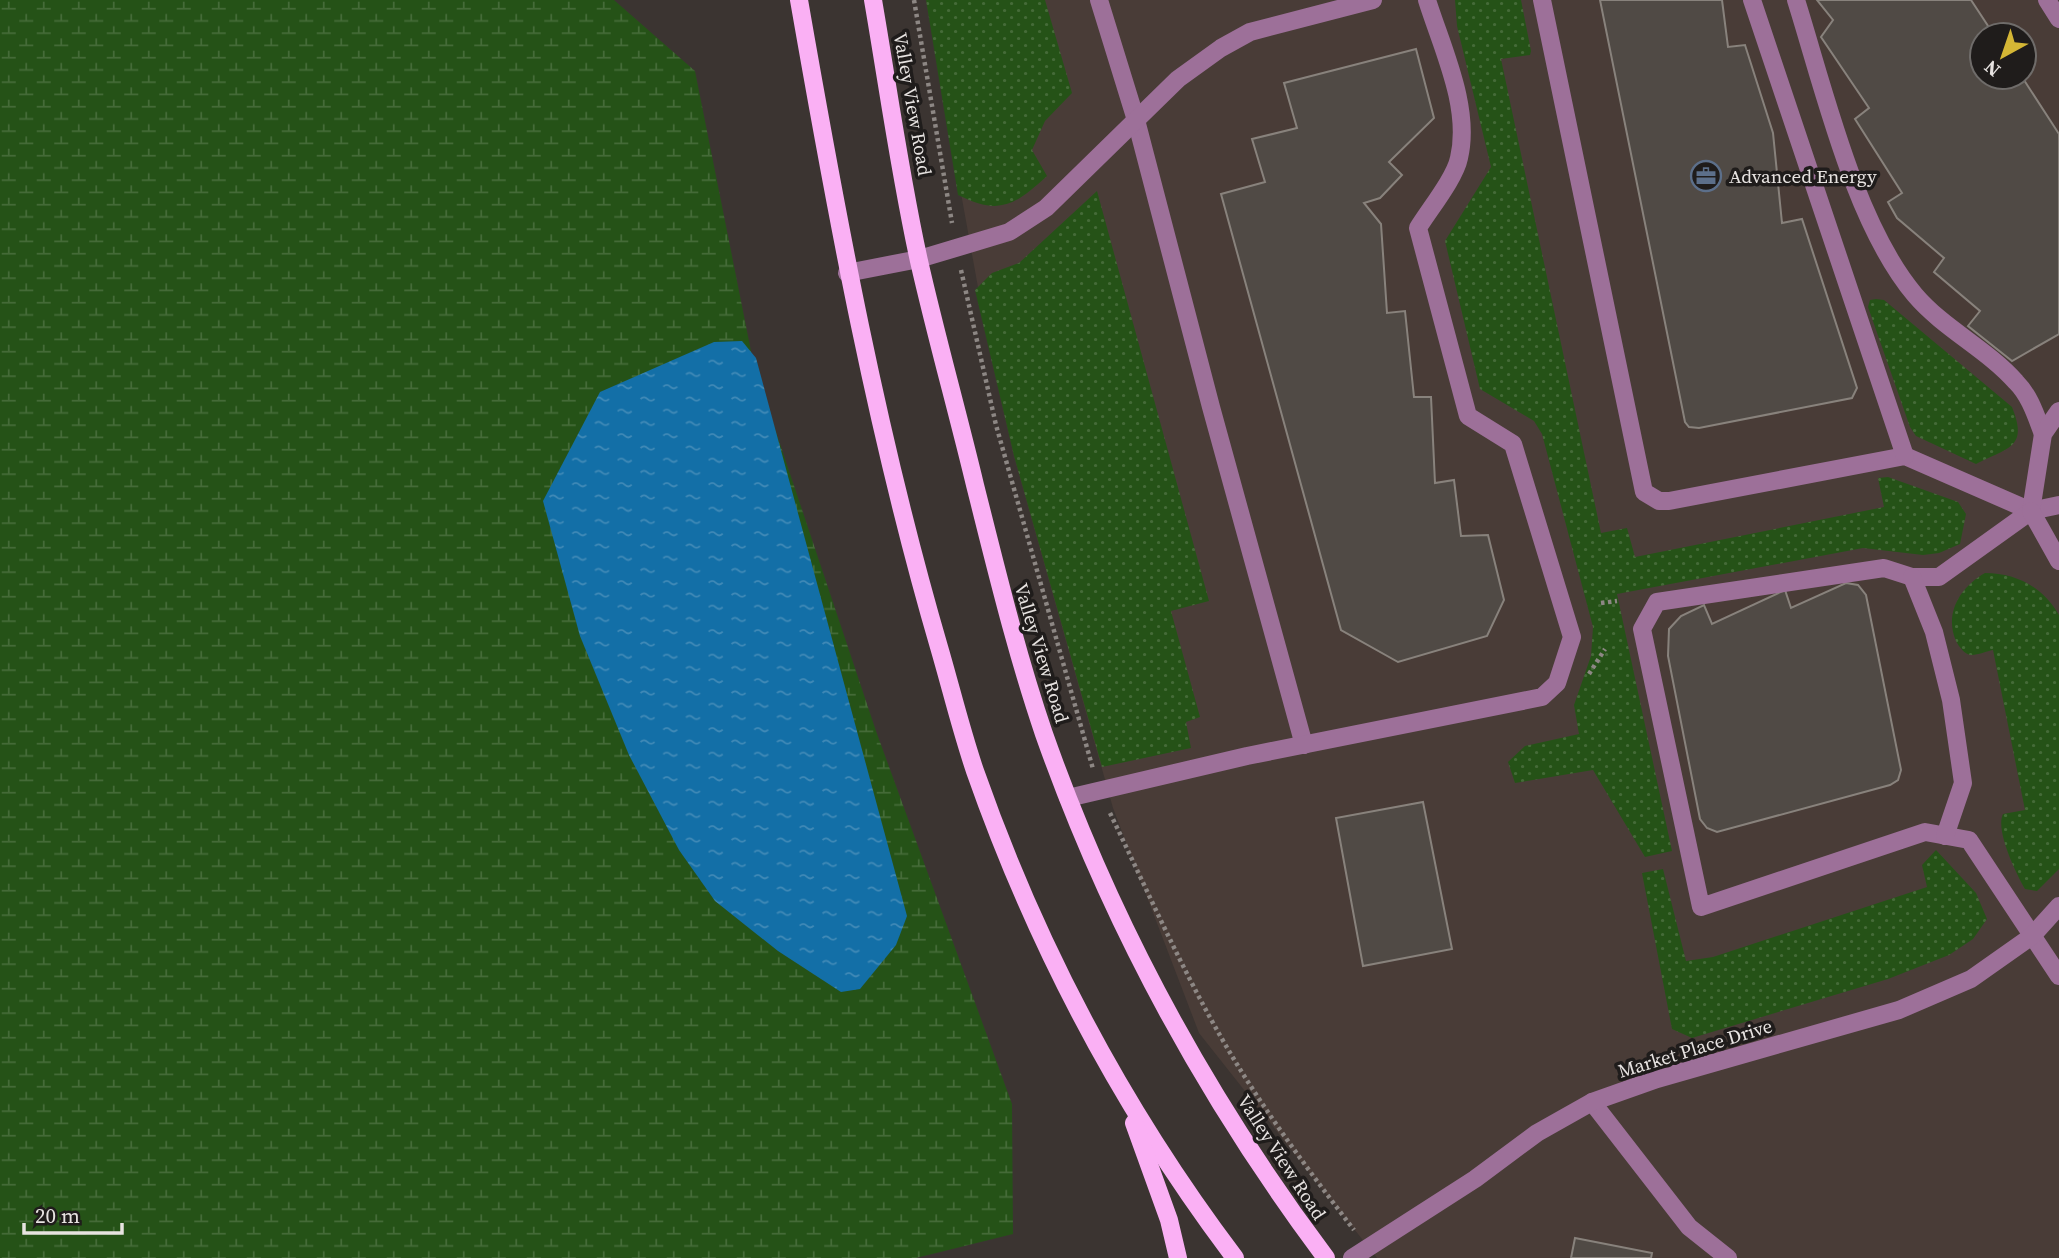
<svg xmlns="http://www.w3.org/2000/svg" width="2059" height="1258" viewBox="0 0 2059 1258" font-family="'Source Serif 4',serif">
  <style>
    .built { fill: #493c37; fill-rule: evenodd }
    .grass { fill: url(#grass-dots) }
    .wetland { fill: url(#wetland-marsh) }
    .water { fill: url(#water-ripples) }
    .building { fill: #504a45; stroke: #88827c; stroke-width: 2 }
    .lines { fill: none; stroke-linecap: round; stroke-linejoin: round }
    .path { stroke: #8d8784; stroke-width: 4.5; stroke-dasharray: 3.5 3.5; stroke-linecap: butt }
    .minor { stroke: #9d7099; stroke-width: 18 }
    .major { stroke: #fab0f4; stroke-width: 18 }
    .labels { text-anchor: middle; dominant-baseline: central; stroke-width: 7; stroke-linejoin: round; paint-order: stroke }
    .street-label { font-size: 19px; fill: #e7e3e1; stroke: #1f1c1b }
    .poi-label { font-size: 19px; fill: #e7e3e1; stroke: #1f1c1b; text-anchor: start }
  </style>
  <defs>
    <pattern id="grass-dots" width="8" height="8" patternUnits="userSpaceOnUse" patternTransform="scale(1.75)"><rect width="8" height="8" fill="#255217"/><path d="M2 2h.1M6 6h.1" fill="none" stroke="#456b38" stroke-width="1.8" stroke-linecap="round"/></pattern>
    <pattern id="wetland-marsh" width="20" height="14" patternUnits="userSpaceOnUse" patternTransform="scale(1.75)"><rect width="20" height="14" fill="#255217"/><path d="M1 5h8M5 5V1M11 12h8M15 12V8" fill="none" stroke="#456b38"/></pattern>
    <pattern id="water-ripples" width="26" height="14" patternUnits="userSpaceOnUse" patternTransform="scale(1.75)"><rect width="26" height="14" fill="#136fa7"/><path d="M2 4q2-2 4 0t4 0M15 11q2-2 4 0t4 0" fill="none" stroke="#418ab7"/></pattern>
  </defs>
  <rect width="100%" height="100%" fill="#3b3431"/>
  <!-- built -->
  <path class="built" d="M926 0H2059V1258H1377L1199 1033 1113 808 1014 456 989 348ZM1982 35H2024V77H1982Z"/>
  <!-- grass -->
  <g class="grass">
    <path d="M926 0H1045L1072 93 1045 121 1032 150 1047 176C1015 205 1000 216 958 195Z"/>
    <path d="M1455 0H1521L1531 51 1530 55 1501 59 1601 533 1627 528 1635 557 1884 507 1878 478 1888 477 1958 502 1966 514 1960 544 1939 553 1923 555 1863 548 1617 594 1672 851 1645 857 1593 770 1515 783 1508 762 1525 746 1579 734 1574 705 1591 656 1593 627 1542 434 1534 421 1480 389 1445 241 1491 167 1457 26Z"/>
    <path d="M1097 191 1209 601 1171 611 1200 717 1186 722 1191 748 1102 767 1014 456 975 290 992 273 1019 263Z"/>
    <path d="M1876 299 1884 300 2012 407C2028 447 2010 447 1976 464L1916 436 1910 427 1868 307 1870 300Z"/>
    <path d="M1985 573C2016 573 2043 587 2059 615V869L2037 891 2025 889C2016 873 1995 830 2003 814L2025 810 1993 650C1987 651 1978 655 1972 655 1965 655 1959 647 1956 641 1944 614 1960 587 1985 573Z"/>
    <path d="M1936 850 1976 893 1987 919 1973 939 1949 955 1888 979 1692 1038 1672 1029 1642 873 1663 869 1686 961 1713 957 1927 887 1922 865Z"/>
  </g>
  <!-- wetland -->
  <path class="wetland" d="M0 0H614L695 71 754 366 876 731 1012 1104 1013 1234 916 1258H0Z"/>
  <!-- water -->
  <path class="water" d="M742 341 756 358 907 916 896 945 860 989 841 992 778 951 715 901 679 850 629 755 580 636 543 501 600 392 714 342Z"/>
  <!-- building -->
  <g class="building">
    <path d="M1600 0H1722L1728 47 1745 45 1773 133 1782 223 1802 219 1857 388 1852 398 1699 428 1689 427 1685 422Z"/>
    <path d="M1817 0H1971L1994 35H1982V77H2022L2059 134V334L2012 361 1968 326 1980 311 1934 272 1944 258 1897 218 1888 202 1902 193 1855 119 1869 108 1821 37 1833 20Z"/>
    <path d="M1416 49 1434 118 1389 162 1402 175 1380 198 1364 203 1381 224 1387 313 1405 311 1414 397H1431L1435 483 1454 480 1461 536 1488 535 1504 600 1487 636 1398 662 1341 630 1221 194 1265 182 1252 139 1297 128 1284 83Z"/>
    <path d="M1846 583 1858 585 1866 595 1901 770 1898 780 1890 785 1717 832 1707 828 1700 819 1668 656 1669 629 1681 616 1704 605 1712 624 1785 590 1791 608Z"/>
    <path d="M1423 802 1452 949 1363 966 1336 818Z"/>
    <path d="M1575 1238 1652 1253 1651 1258H1571Z"/>
  </g>
  <g class="lines">
    <!-- path -->
    <g class="path">
      <path d="M914 0 952 223"/>
      <path d="M961 270 996 425 1093 769"/>
      <path d="M1601 603 1617 601"/>
      <path d="M1589 674 1605 649"/>
      <path d="M1110 813C1152 900 1191 991 1243 1074 1277 1128 1315 1179 1354 1230"/>
    </g>
    <!-- minor -->
    <g class="minor">
      <path d="M1099 0 1136 120 1211 407 1304 745"/>
      <path d="M1542 0 1644 492 1659 501H1669L1905 456 2031 511"/>
      <path d="M1752 0 1905 456"/>
      <path d="M1796 0C1824 89 1855 224 1915 295 1944 329 1987 349 2016 382 2030 396 2036 416 2043 434"/>
      <path d="M2047 0 2059 19"/>
      <path d="M847 273 919 259 1009 232 1046 208 1178 79 1221 48 1250 32 1373 0"/>
      <path d="M2059 505 2031 511 1939 577H1912L1884 568 1657 602 1642 629 1701 907 1925 832 1969 840 2059 976"/>
      <path d="M2031 511 2043 434 2059 411"/>
      <path d="M2031 511 2059 561"/>
      <path d="M1912 577 1934 632 1951 700 1963 783 1945 836"/>
      <path d="M1068 798 1247 756 1542 697 1557 683 1572 637 1513 444 1468 416 1418 228C1429 210 1455 178 1459 158 1471 107 1442 48 1427 0"/>
      <path d="M1592 1102 1689 1227 1728 1258"/>
      <path d="M1352 1258 1475 1179 1537 1133 1592 1102 1657 1079 1899 1010 1971 979 2032 936 2059 906"/>
    </g>
    <!-- major -->
    <g class="major">
      <path d="M799 0C837 218 877 435 939 647 951 688 961 730 975 771 1036 945 1124 1111 1235 1258"/>
      <path d="M873 0C888 87 900 175 919 261 936 336 957 410 975 485 996 568 1016 652 1044 734 1110 921 1207 1099 1326 1258"/>
      <path d="M1134 1123 1169 1220 1178 1258"/>
    </g>
  </g>
  <!-- icons -->
  <defs>
    <g id="office-ring" transform="scale(1.575)"><circle r="9.5" fill="#1f1c1b" stroke="#5c6f8a" stroke-width="1.5"/><path d="M-6-3h4V-5.5h4V-3h4V5H-6ZM-1-4.5V-3h2v-1.5ZM-6 0V1H6V0Z" fill="#5c6f8a"/></g>
  </defs>
  <g fill-rule="evenodd">
    <use href="#office-ring" x="1706" y="176"/>
  </g>
  <g class="labels">
    <!-- street labels -->
    <g class="street-label">
      <text transform="translate(913 104) rotate(80)">Valley View Road</text>
      <text transform="translate(1042 653) rotate(73)">Valley View Road</text>
      <text transform="translate(1695 1048) rotate(-17)">Market Place Drive</text>
      <text transform="translate(1282 1157) rotate(57)">Valley View Road</text>
    </g>
    <!-- poi labels -->
    <g class="poi-label">
      <text x="1729" y="176">Advanced Energy</text>
    </g>
  </g>
  <!-- north arrow -->
  <g transform="translate(2003 56) rotate(220)"><circle r="33" fill="#1f1c1b" stroke="#6f6c6a" stroke-width="2"/>
  <path d="M0-5L12 26L0 18L-12 26Z" fill="#d4b635"/>
  <text y="-10" font-size="19" font-weight="bold" text-anchor="middle" fill="#e7e3e1">N</text>
  </g>
  <!-- scale -->
  <path d="M24 1223v10h98v-10" fill="none" stroke="#e7e3e1" stroke-width="3.5"/>
  <text x="35" y="1223" font-size="21" fill="#e7e3e1" stroke="#1f1c1b" stroke-width="5" paint-order="stroke">20 m</text>
</svg>
